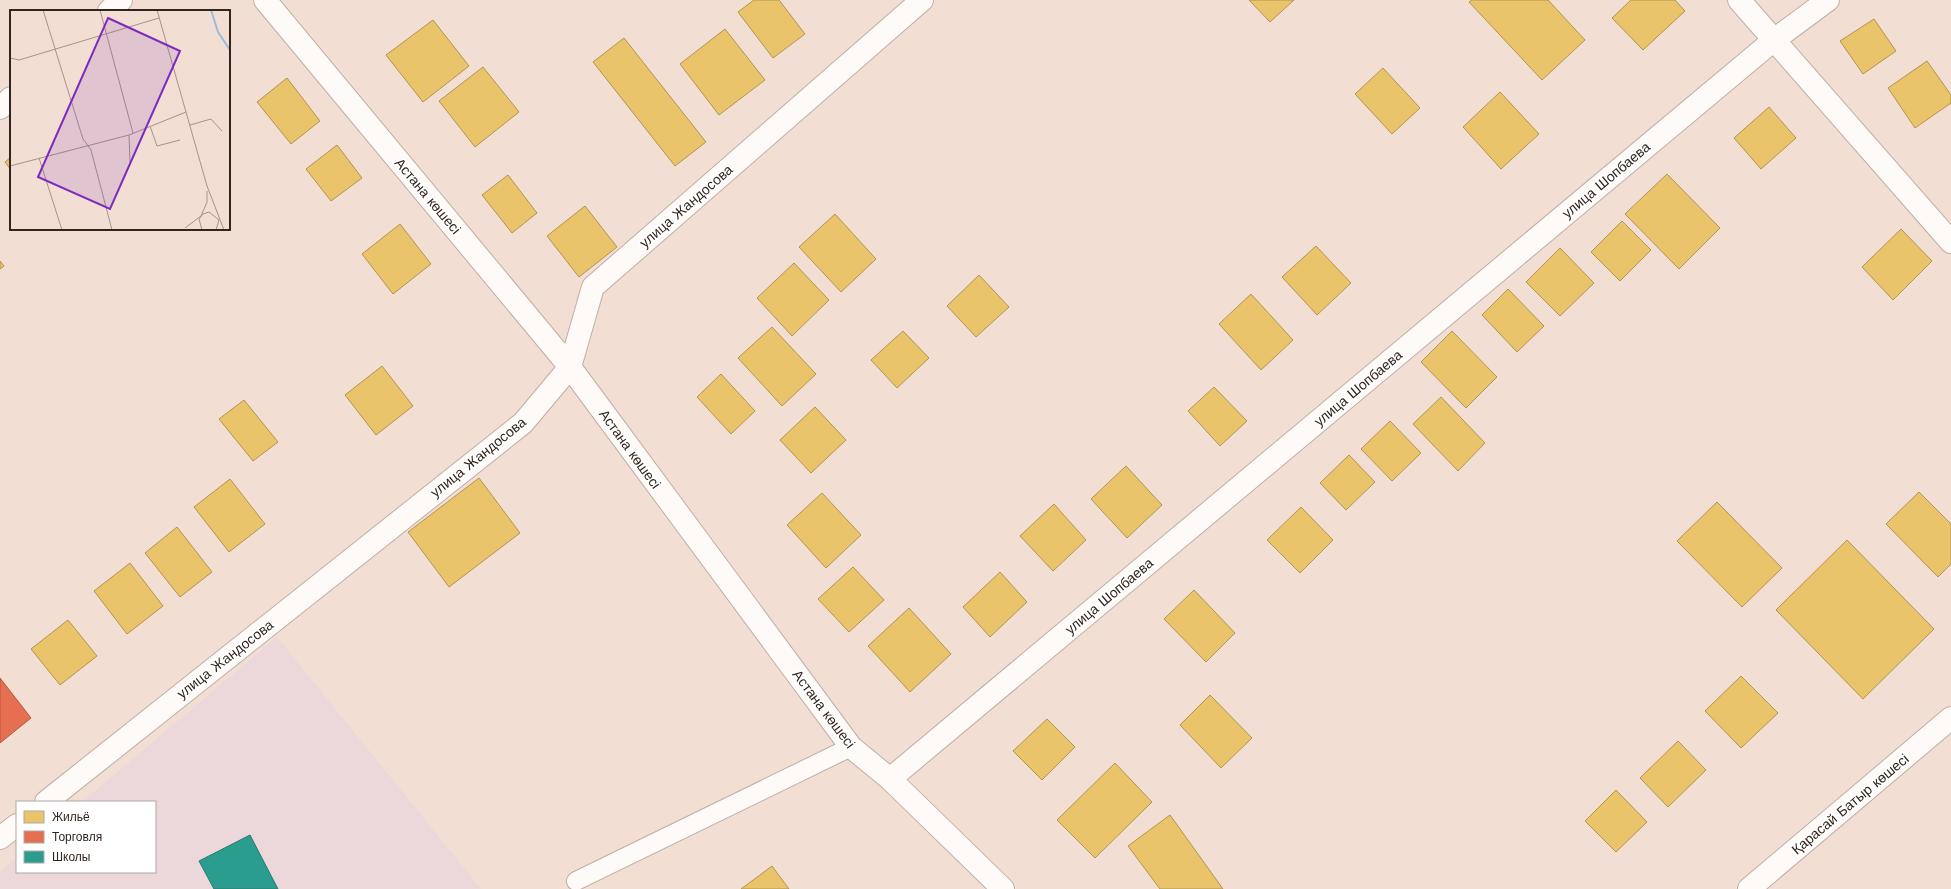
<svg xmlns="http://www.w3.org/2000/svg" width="1951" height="889" viewBox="0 0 1951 889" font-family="'Work Sans',sans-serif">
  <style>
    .education { fill: #ecd7da }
    .homes { fill: #e9c46a; stroke: #b29453 }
    .shops { fill: #e76f51; stroke: #b15941 }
    .schools { fill: #2a9d8f; stroke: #2c796d }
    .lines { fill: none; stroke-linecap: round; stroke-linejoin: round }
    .lane-casing { stroke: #beafa6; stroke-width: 20 }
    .street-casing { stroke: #beafa6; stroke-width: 24 }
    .secondary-casing { stroke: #beafa6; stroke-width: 24 }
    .lane { stroke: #fdfaf8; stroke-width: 18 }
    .street { stroke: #fdfaf8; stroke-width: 22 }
    .secondary { stroke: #fdfaf8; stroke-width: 22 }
    .labels { text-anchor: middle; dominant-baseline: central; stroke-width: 4; stroke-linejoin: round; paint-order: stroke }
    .street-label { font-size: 14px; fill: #32251d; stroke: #fff }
    .inset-river { fill: none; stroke: #9abdde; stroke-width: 2 }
    .inset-road { fill: none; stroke: #a5948a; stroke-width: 1 }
    .view { fill: #7b2cbf; fill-opacity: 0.15; stroke: #7b2cbf; stroke-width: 2 }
    .inset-edge { fill: none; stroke: #32251d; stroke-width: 2 }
  </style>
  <rect width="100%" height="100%" fill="#f2ded3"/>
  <!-- education -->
  <path class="education" d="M277 637 481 889H0V872L17 857V872H155V802H82Z"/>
  <!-- homes -->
  <g class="homes">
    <path d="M754 0H779L805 34 773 58 738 12Z"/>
    <path d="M1249 0H1294L1270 22Z"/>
    <path d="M1472 0H1548L1585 40 1542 80 1469 2Z"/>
    <path d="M1631 0H1675L1685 11 1643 50 1612 18Z"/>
    <path d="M1874 19 1896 51 1863 74 1840 41Z"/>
    <path d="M433 20 469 66 423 102 386 55Z"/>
    <path d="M725 29 765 80 719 115 680 64Z"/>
    <path d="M624 38 706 142 675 166 593 62Z"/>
    <path d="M1927 61 1951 95V103L1915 128 1888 88Z"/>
    <path d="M483 67 519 112 475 147 439 101Z"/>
    <path d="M1383 68 1420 108 1392 134 1355 94Z"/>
    <path d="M287 78 320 121 291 144 257 102Z"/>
    <path d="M1500 92 1539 134 1501 169 1463 127Z"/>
    <path d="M1769 107 1796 138 1761 169 1734 138Z"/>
    <path d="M337 145 362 178 331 201 306 169Z"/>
    <path d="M11 157V170L5 162Z"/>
    <path d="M1667 174 1720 228 1679 269 1625 214Z"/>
    <path d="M508 175 537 213 512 233 482 195Z"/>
    <path d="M585 206 617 247 579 277 547 236Z"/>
    <path d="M835 214 876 259 841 292 799 247Z"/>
    <path d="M1622 221 1651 250 1620 281 1591 252Z"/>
    <path d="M400 224 431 264 393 294 362 254Z"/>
    <path d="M1901 229 1932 261 1893 300 1862 267Z"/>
    <path d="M1316 246 1351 283 1317 315 1282 277Z"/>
    <path d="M1560 248 1594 283 1560 316 1526 282Z"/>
    <path d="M0 261 4 266 0 269Z"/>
    <path d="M794 263 829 300 792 336 757 298Z"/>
    <path d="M979 275 1009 307 976 337 947 306Z"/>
    <path d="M1508 289 1544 326 1517 352 1482 315Z"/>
    <path d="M1251 294 1293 340 1261 370 1219 324Z"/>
    <path d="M772 327 816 374 782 406 738 358Z"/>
    <path d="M903 331 929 358 897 388 871 360Z"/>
    <path d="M1452 331 1497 377 1466 408 1421 362Z"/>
    <path d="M382 366 413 406 376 435 345 395Z"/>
    <path d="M721 374 755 411 731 434 697 397Z"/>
    <path d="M1214 387 1247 421 1220 446 1188 411Z"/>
    <path d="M1441 397 1485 443 1458 471 1413 424Z"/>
    <path d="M244 400 278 442 253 461 219 419Z"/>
    <path d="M815 407 846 440 811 473 780 440Z"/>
    <path d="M1390 421 1421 453 1392 481 1361 449Z"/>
    <path d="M1349 455 1375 482 1346 510 1320 483Z"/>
    <path d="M1126 466 1162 505 1127 538 1091 499Z"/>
    <path d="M479 478 520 533 449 587 408 532Z"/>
    <path d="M230 479 265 524 229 552 194 507Z"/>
    <path d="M1919 492 1951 524V564L1938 577 1886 524Z"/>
    <path d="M822 493 861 535 826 568 787 525Z"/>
    <path d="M1717 502 1782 568 1742 607 1677 541Z"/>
    <path d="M1054 504 1086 540 1053 571 1020 536Z"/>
    <path d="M1301 507 1333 540 1300 573 1267 540Z"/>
    <path d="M177 527 212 572 180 597 145 553Z"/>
    <path d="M1847 540 1934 629 1863 699 1776 610Z"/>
    <path d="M130 563 163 606 127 634 94 591Z"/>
    <path d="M853 567 884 600 849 632 818 599Z"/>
    <path d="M1000 572 1027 602 990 637 963 607Z"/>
    <path d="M1194 590 1235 633 1206 662 1164 619Z"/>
    <path d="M909 608 951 654 910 692 868 646Z"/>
    <path d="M68 620 97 656 60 685 31 649Z"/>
    <path d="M1741 676 1778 713 1741 748 1705 711Z"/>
    <path d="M1210 695 1252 738 1221 768 1180 725Z"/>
    <path d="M1047 719 1075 747 1042 780 1013 751Z"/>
    <path d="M1678 741 1706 770 1668 807 1640 778Z"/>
    <path d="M1115 763 1152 802 1095 858 1057 820Z"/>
    <path d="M1616 790 1647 822 1616 852 1585 821Z"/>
    <path d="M1170 815 1223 889H1160L1128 846Z"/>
    <path d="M772 866 789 889H741Z"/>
  </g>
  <!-- shops -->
  <path class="shops" d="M0 678 31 718 0 743Z"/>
  <!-- schools -->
  <path class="schools" d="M250 835 278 889H214L199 861Z"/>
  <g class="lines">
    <!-- lane casing -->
    <g class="lane-casing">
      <path id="lane" d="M576 881 851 747"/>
    </g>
    <!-- street casing -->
    <g class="street-casing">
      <g id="street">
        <path d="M265 0 570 367 851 747 890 779 1003 889"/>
        <path d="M1739 0 1951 242"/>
        <path d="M109 11 121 0"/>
        <path d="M0 108 11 98"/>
        <path d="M890 779 1774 40 1828 0"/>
        <path d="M46 802 523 423 570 367 593 287 922 0"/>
        <path d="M0 838 17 825"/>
      </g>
    </g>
    <!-- secondary casing -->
    <g class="secondary-casing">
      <path id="secondary" d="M1749 889 1951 718"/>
    </g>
    <!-- lane -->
    <use href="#lane" class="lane"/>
    <!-- street -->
    <use href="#street" class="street"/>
    <!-- secondary -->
    <use href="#secondary" class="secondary"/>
  </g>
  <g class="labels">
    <!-- street labels -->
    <g class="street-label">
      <text transform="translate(1606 180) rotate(-40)">улица Шопбаева</text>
      <text transform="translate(428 196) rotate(50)">Астана көшесі</text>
      <text transform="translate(686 206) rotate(-41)">улица Жандосова</text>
      <text transform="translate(1358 388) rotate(-40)">улица Шопбаева</text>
      <text transform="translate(630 449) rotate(54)">Астана көшесі</text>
      <text transform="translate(478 457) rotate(-39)">улица Жандосова</text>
      <text transform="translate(1109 596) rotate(-40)">улица Шопбаева</text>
      <text transform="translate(225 659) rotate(-38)">улица Жандосова</text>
      <text transform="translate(824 709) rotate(53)">Астана көшесі</text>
      <text transform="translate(1850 804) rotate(-40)">Қарасай Батыр көшесі</text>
    </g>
  </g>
  <!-- overview -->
  <g transform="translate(10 10)">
    <rect width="220" height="220" fill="#f2ded3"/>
    <path class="inset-river" d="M201 0 208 22 220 40"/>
    <path class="inset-road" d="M33 0 73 129 81 140 102 220M90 0 123 123M147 0 197 176 214 220M0 48 9 50 149 8M180 115 201 109 212 121M140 116 147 136 170 130M119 125 120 152M29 148 52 220M0 156 119 125 176 102M175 218 191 206 197 192V181M158 220H185M192 220 189 209 193 204 199 202 209 210 206 220"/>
    <path class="view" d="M98 8 170 41 100 199 28 167Z"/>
    <rect width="220" height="220" class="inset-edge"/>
  </g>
  <!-- legend -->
  <rect x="16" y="801" width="140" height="72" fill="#ffffff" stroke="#ada8a5"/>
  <rect x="24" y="811" width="20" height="12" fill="#e9c46a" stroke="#ada8a5"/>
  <text x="52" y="821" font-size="12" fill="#32251d">Жильё</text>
  <rect x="24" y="831" width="20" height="12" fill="#e76f51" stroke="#ada8a5"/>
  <text x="52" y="841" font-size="12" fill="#32251d">Торговля</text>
  <rect x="24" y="851" width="20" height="12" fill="#2a9d8f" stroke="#ada8a5"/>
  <text x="52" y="861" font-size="12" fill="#32251d">Школы</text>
</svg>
